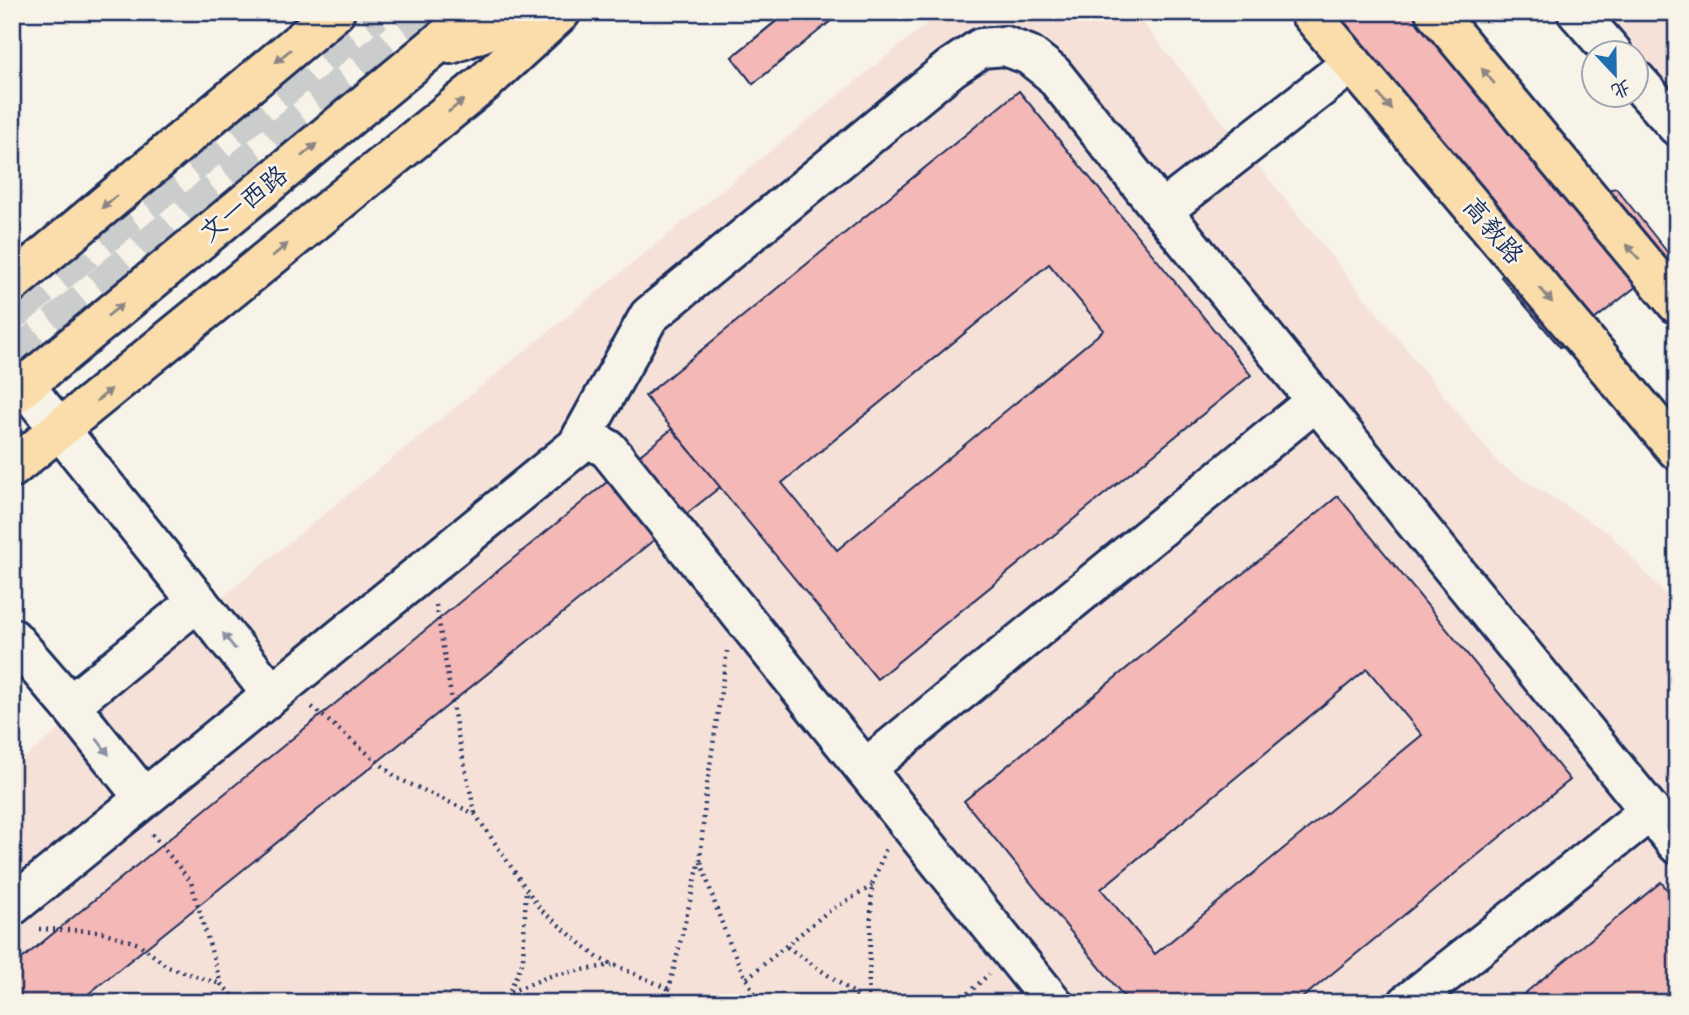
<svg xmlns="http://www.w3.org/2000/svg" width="1689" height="1015" viewBox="0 0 1689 1015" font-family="'Comic Neue','LXGW WenKai TC',sans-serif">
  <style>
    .built { fill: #f6e1d9 }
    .building { fill: #f4b8b6; stroke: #1b2f5e; stroke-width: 2; fill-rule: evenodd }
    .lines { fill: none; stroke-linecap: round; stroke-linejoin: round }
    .highway-tunnel { stroke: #cbcccc; stroke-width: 38; stroke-dasharray: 38 19; stroke-linecap: butt }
    .minor-casing { stroke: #1b2f5e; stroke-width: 44 }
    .major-casing { stroke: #1b2f5e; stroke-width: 44 }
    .path { stroke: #1b2f5e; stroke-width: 4.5; stroke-dasharray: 2 5; stroke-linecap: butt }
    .minor { stroke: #f7f3e8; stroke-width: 38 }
    .major { stroke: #fbddab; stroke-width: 38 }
    .oneway { fill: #8b8684 }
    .oneway2 { fill: #8991a3 }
    .labels { text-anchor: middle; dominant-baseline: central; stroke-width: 5; stroke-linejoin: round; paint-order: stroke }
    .street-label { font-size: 26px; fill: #1b2f5e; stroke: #f7f3e8 }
  </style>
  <rect width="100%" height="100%" fill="#f7f3e8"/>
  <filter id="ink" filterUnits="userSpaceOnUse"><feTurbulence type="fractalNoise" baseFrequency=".0143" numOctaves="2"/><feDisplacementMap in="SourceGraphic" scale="14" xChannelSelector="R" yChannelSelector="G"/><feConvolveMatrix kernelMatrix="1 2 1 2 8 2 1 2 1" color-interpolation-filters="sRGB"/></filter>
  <g filter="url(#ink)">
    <!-- built -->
    <g class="built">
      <path d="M941 12H1134L1500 465 1610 534 1677 607V1003H12V768Z"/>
      <path d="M1552 12H1677V156L1623 95 1636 94V52H1594V62Z"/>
    </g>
    <!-- building -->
    <g class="building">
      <path d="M787 12H796L814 34 753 84 732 57Z"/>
      <path d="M788 12H842L753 84 732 57Z"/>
      <path d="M1303 12H1455L1602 191 1616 188 1672 258 1560 347 1501 277 1512 263Z"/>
      <path d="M1019 91 1251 375 877 679 645 396ZM1049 264 1104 330 837 550 782 483Z"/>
      <path d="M672 429 720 487 77 1003H12V967Z"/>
      <path d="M1338 496 1570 780 1296 1003H1129L964 801ZM1367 669 1422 735 1155 954 1101 889Z"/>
      <path d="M1661 882 1677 901V1003H1513Z"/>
    </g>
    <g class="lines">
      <!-- highway-tunnel -->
      <g class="highway-tunnel">
        <path d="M12 311 375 12"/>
        <path d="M12 362 431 12"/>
      </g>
      <!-- minor casing -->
      <g class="minor-casing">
        <g id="minor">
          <path d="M1577 12 1612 52"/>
          <path d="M1636 80 1677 126"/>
          <path d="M1162 211 1677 844"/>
          <path d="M12 378 24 385 272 694"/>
          <path d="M583 435 608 449 1053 1003"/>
          <path d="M12 638 70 705 144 798"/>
          <path d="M70 705 198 601"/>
          <path d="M865 769 1316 401"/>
          <path d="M12 906 577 446 649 316 951 68 981 48 1005 46 1029 55 1053 74 1162 211 1352 63"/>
          <path d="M1408 1003 1650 811"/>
        </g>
      </g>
      <!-- major casing -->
      <g class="major-casing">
        <g id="major">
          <path d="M1309 12 1677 450"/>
          <path d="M1435 12 1677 304"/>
          <path d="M451 44 537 12"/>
          <path d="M12 283 335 12"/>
          <path d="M12 396 476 12"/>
          <path d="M12 468 484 83 561 12"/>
        </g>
      </g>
      <!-- path -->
      <g class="path">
        <path d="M436 605 457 731 475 813"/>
        <path d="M312 707 397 778 475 814 540 909 598 958 669 989"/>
        <path d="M152 834 191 882 221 984 240 1003"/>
        <path d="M701 862C717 910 733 962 761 1003"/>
        <path d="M39 929 99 931 139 944 168 967 220 984"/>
        <path d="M787 947 854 993 862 1003"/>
        <path d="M747 978 826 913 872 886"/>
        <path d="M510 992 553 975 612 965"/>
        <path d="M504 1003 523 961 526 889"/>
        <path d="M663 1003 669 989 700 860 706 792 727 651"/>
        <path d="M868 1003 872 885 886 848"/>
        <path d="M958 1003 989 974"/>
      </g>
      <!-- minor -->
      <use href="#minor" class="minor"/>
      <!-- major -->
      <use href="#major" class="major"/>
    </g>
    <!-- one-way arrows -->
    <defs><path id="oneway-solid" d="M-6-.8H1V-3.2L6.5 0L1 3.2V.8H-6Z" transform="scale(1.75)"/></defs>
    <g class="oneway">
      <use href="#oneway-solid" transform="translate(283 56) rotate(140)"/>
      <use href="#oneway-solid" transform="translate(1488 76) rotate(-130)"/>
      <use href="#oneway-solid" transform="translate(1385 102) rotate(50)"/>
      <use href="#oneway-solid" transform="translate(456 106) rotate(-39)"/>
      <use href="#oneway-solid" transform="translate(309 150) rotate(-40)"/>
      <use href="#oneway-solid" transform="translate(109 202) rotate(140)"/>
      <use href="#oneway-solid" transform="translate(280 250) rotate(-39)"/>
      <use href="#oneway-solid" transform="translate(1633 252) rotate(-130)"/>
      <use href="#oneway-solid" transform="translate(1546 295) rotate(50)"/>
      <use href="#oneway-solid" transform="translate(115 310) rotate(-39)"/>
      <use href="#oneway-solid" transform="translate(104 395) rotate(-39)"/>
    </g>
    <g class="oneway2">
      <use href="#oneway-solid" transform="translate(229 641) rotate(-128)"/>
      <use href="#oneway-solid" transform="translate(103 747) rotate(52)"/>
    </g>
  </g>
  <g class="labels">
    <!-- street labels -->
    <g class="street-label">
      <text transform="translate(244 204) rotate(-39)">文一西路</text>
      <text transform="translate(1493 231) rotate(50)">高教路</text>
    </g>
  </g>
  <!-- margin -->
  <rect width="1689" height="1015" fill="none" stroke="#f7f3e8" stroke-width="42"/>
  <rect x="21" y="21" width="1647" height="973" fill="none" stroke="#1b2f5e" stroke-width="2.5" filter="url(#ink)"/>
  <!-- north arrow -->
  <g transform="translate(1615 74) rotate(158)"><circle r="33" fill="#f7f3e8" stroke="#9fa5b1" stroke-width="2"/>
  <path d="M0-5L12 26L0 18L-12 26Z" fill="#1f6fb2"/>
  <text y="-10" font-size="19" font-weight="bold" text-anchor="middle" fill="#1b2f5e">北</text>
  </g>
</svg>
